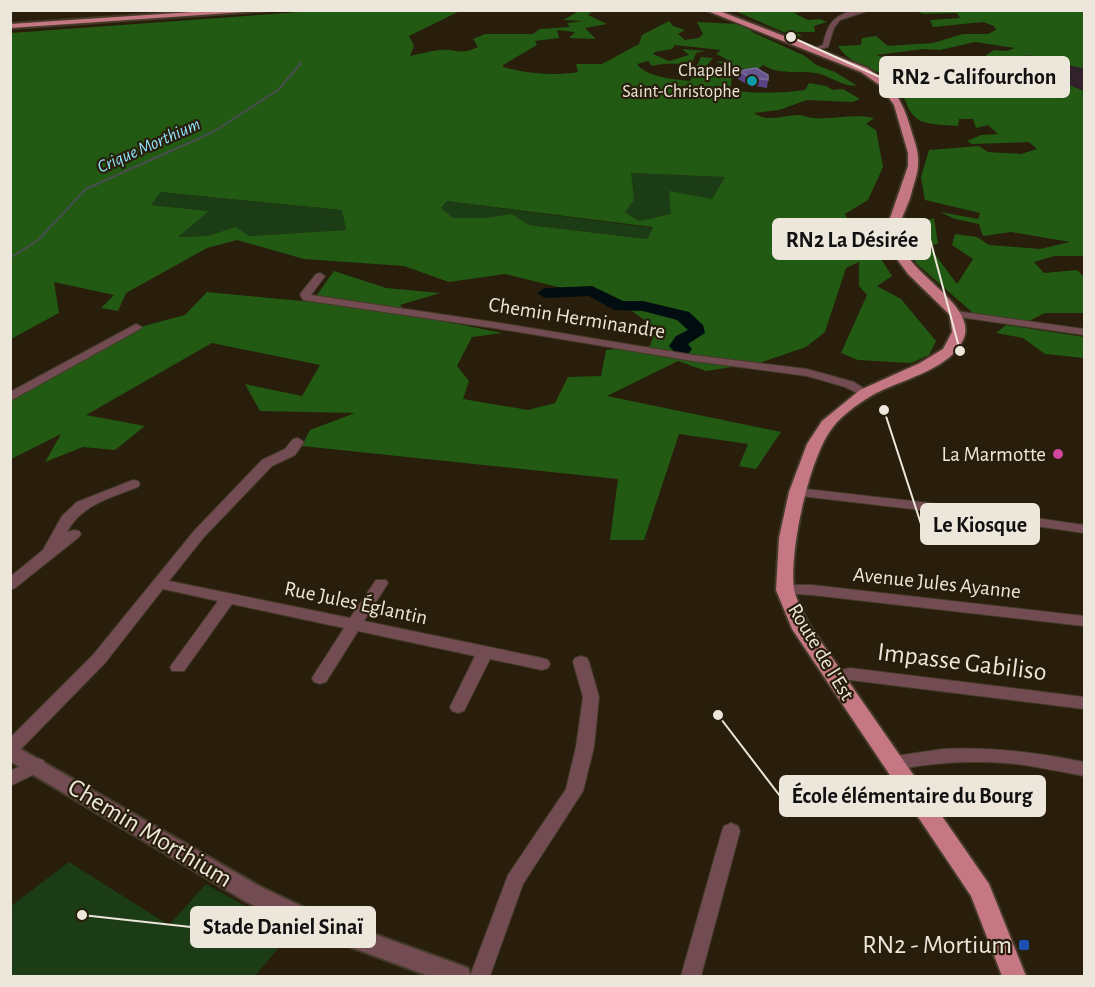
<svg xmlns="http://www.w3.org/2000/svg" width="1095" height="987" viewBox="0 0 1095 987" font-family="'Alegreya Sans',sans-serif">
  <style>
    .industrial { fill: #31212b }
    .green { fill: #1b3c14 }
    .forest { fill: #225a14; fill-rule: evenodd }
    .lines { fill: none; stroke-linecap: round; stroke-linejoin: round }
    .stream { stroke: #484e4e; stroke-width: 2 }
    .river { fill: #010d11; fill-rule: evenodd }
    .minor-casing { stroke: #443a28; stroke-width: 2 }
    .tertiary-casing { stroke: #443a28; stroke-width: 4 }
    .primary-casing { stroke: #443a28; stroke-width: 4 }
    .minor { fill: #724c52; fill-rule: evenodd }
    .tertiary { fill: #724c52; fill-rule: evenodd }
    .primary { fill: #c57783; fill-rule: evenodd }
    .wall { fill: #574385 }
    .shaded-wall { fill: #3e2d51 }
    .building { fill: #67558f; stroke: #7c6c9b; stroke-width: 1.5 }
    .culture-dot { fill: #0f9aa8; stroke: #281e0b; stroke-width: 2 }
    .hotel-dot { fill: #d1479c; stroke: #281e0b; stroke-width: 2 }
    .transit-dot { fill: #1a4fb4; stroke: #281e0b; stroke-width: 2 }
    .labels { text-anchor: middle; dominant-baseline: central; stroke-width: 4.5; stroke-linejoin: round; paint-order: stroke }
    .far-poi-label { font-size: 18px; fill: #ede6db; stroke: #281e0b; text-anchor: end }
    .far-water-label { font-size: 18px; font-style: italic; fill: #8fe0fc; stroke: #281e0b }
    .street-label { font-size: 21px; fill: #ede6db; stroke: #281e0b }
    .poi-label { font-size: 21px; fill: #ede6db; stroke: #281e0b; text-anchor: end }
    .near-street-label { font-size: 26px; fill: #ede6db; stroke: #281e0b }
    .near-poi-label { font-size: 26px; fill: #ede6db; stroke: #281e0b; text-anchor: end }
    .leader { fill: none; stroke: #ede6db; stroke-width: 2 }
    .callout-dot { fill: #ede6db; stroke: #281e0b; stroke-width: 2 }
    .callout { fill: #ede6db; stroke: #ede6db; stroke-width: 2 }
    .callout-label { font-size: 22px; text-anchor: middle; font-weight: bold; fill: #111 }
  </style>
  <rect width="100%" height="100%" fill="#281e0b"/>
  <!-- industrial -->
  <path class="industrial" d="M1029 54 1047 61 1084 68V91L1034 71 1022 63 1024 56Z"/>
  <!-- green -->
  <g class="green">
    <path d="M630 173 725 177 712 199 671 214 639 221 625 212 634 200Z"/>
    <path d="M161 192 342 210 346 230 249 236 235 227 208 236 177 237 208 211 151 205Z"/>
    <path d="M447 201 653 228 648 239 529 225 512 214 483 218H453L441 208Z"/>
    <path d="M69 862 169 925 206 884 292 932 255 976H11V906Z"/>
  </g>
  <!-- forest -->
  <g class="forest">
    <path d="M314 11H460L409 36 414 46 410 56C420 54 430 51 440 50 457 48 459 56 478 47L473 39 485 34H533L540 29 570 27 567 23 584 21 563 20 579 11H593L588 15 607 24 585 28 596 39 569 38 575 32 557 30 559 38 535 41 537 45 503 65V67C527 74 554 76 578 72L576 64H602L639 44 642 35 669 21 673 26 685 30 678 34 685 40 699 38 703 34 697 22 738 24 748 27 752 32 805 56 816 65 835 72 856 85C846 88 831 77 820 74 797 69 785 77 763 65L755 72 716 62 728 60 716 54 721 50 675 45 672 49 655 52 653 54 669 61 689 55 682 49 705 51 696 53 692 63C678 65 666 62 652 66L648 61 637 64C647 78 675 79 690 81L701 57 713 58 705 68 732 73 731 90C750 94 786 93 805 90L809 83 826 86 833 90 843 89 860 99 852 102 807 100 779 110 754 113C768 123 784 115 799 115 804 115 808 118 813 118 834 120 853 113 874 118L866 124 876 130 883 167 868 200 845 214 861 246 876 251 892 276 877 286 901 299 936 341 929 355 911 363 858 360 841 353 867 295 859 286V262L846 268 825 332 806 347 759 363 706 371 678 361 607 396 781 432 756 469 739 466 748 444 679 434 644 540H610L618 479 302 446 310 430 355 413 260 411 245 384 302 396 320 365 212 343 86 415 145 426 115 450 83 447 45 462 61 434 11 459 10 402 136 328 185 315 207 292 312 302 334 271 386 288 440 293 400 305 408 314 502 333 472 337 457 366 469 381 463 399 528 410 555 403 568 377 601 376 606 350 650 346 656 328 619 302 505 274 449 282 404 266 304 259 237 240 207 248 126 293 118 311 101 308 114 295 54 282 59 313 11 339V33ZM631 173 725 177 712 199 669 191 671 214 639 221 625 212 634 200ZM161 192 342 210 346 230 250 236 235 227 208 236 178 237 209 211 151 205ZM447 201 652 227 653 228 647 239 529 225 512 214 483 218H453L441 208Z"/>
    <path d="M735 11H807L794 13 808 20 820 19 827 22 814 26 815 32H796L802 36 795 37Z"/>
    <path d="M916 11H1084V68C1068 67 1033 53 1024 56L1022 63 1042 74 1084 91V256H1054L1034 262 1044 273 1077 270 1084 277V313H1045L1029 321 973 313 917 264 901 237 904 228 918 231 922 222 934 218 938 244 928 245 957 284 973 259 952 245 955 234 977 237 989 245 1040 249 1070 242 1011 232 983 236 979 224 955 219 940 212 978 219 980 213 925 200 921 177 929 150 979 146 988 152 1021 154 1037 149 1029 142 972 144 967 141 981 135 998 134 988 125 976 128 973 119H959L958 126C947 125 930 125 921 121 903 112 907 90 892 80 874 67 849 65 838 46L861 45 862 38 876 36 888 46 933 43 963 34H988L996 30 994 26 983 22 933 27 930 20 960 18 957 13 923 14ZM975 42 1015 48 1007 51 994 50 979 60 965 57 959 63 929 64 920 67 876 55 923 49 940 50Z"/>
    <path d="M1006 325 1084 337V358L1045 354 1023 338 996 333Z"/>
  </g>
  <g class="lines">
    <!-- stream -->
    <path class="stream" d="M10 258 38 240 86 189 213 132 278 90 301 63"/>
    <!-- river -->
    <path class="river" d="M592 286 623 301H643L689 312 703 325 705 333 688 344 692 349 689 353C681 355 674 353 669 346L676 336 688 330 677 320 643 311 614 310 589 296 545 298 537 293 545 288Z"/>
    <!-- minor casing -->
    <g class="minor-casing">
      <g id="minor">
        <path d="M855 10H871L840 20 834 28 828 47 812 51V49L823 45C827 24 834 15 855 10Z"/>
        <path d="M320 273 325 276 311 295 500 323 693 355 807 369 854 382 871 393 865 397 845 387 807 376 693 361 500 329 303 300 300 294 316 274Z"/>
        <path d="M956 311 1084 329V335L952 316 951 314Z"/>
        <path d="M136 324 142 327 140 329 10 401V392Z"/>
        <path d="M298 438 304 442 295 455 272 466 204 537 169 581 350 618 376 580H386L388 583 364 621 542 658 548 660 550 664 548 668 542 670 490 659 464 711 458 713 452 711 450 707 475 656 358 631 326 682 320 684 314 682 312 678 344 628 232 604 184 671H172L170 667 218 601 163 589 105 663 16 754 10 755V738L93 655 194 531 262 460 285 449 293 439Z"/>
        <path d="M133 480 138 481 140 484 138 487C110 498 81 505 67 532L74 530 79 531 81 534 79 537 15 588 10 590V577L43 550 62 516 77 502Z"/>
        <path d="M797 488 938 504 1084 525V533L938 512 792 495 790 492 792 489Z"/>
        <path d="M785 585H812L1084 616V626L812 595 780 593 778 590 780 587Z"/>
        <path d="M581 656 587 658 589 662 599 697 594 747 583 791 523 884 490 976H470L508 875 566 789 576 747 583 697 573 662 575 658Z"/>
        <path d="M850 668 1084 697V709L850 680 834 683 828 681 826 677 828 673Z"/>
        <path d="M943 749C991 747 1037 752 1084 762V776C1062 772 1039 767 1016 764 975 760 935 762 895 770L889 768 886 763 889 758 895 756Z"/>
        <path d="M37 758 43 760 46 765 43 770 10 786V771Z"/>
        <path d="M731 823 738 826 740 831 701 976H681L722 831 724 826Z"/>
      </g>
    </g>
    <!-- tertiary casing -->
    <g class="tertiary-casing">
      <path id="tertiary" d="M10 743 261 887 316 913 468 968 471 976H429L299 928 245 901 10 761Z"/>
    </g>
    <!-- primary casing -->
    <g class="primary-casing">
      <g id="primary">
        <path d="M222 10H273L10 28V24Z"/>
        <path d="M705 10H717L867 68C895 87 903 101 912 133 915 143 919 153 918 164 918 174 913 185 911 195 907 209 897 223 899 238 905 274 980 305 963 340 949 371 898 380 871 396 859 403 841 416 833 427 809 457 789 552 794 589 796 600 804 613 808 623L989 884 1026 976H1002L971 896 792 629 776 590 779 538 789 492 807 444 822 421 860 390 920 363 943 349 952 332 950 315 908 274 891 251 887 237 888 224 908 166V153L894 105 881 86 861 72Z"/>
      </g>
    </g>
    <!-- minor -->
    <use href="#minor" class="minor"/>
    <!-- tertiary -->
    <use href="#tertiary" class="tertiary"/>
    <!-- primary -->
    <use href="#primary" class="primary"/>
  </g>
  <!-- wall -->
  <path class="wall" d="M739 71 768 80 767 88 755 86 753 88 738 79Z"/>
  <!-- shaded-wall -->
  <path class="shaded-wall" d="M755 78V86L753 88 754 80Z"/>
  <!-- building -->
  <path class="building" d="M756 68 768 75V80L755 78 754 80 739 71Z"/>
  <!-- markers -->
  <circle class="culture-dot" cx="752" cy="81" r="6"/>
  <circle class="hotel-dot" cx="1058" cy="454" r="6"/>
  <rect class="transit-dot" x="1018" y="939" width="12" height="12" rx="3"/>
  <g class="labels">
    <!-- far-poi labels -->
    <g class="far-poi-label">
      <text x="740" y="71">Chapelle<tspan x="740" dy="21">Saint-Christophe</tspan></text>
    </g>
    <!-- far-water labels -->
    <g class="far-water-label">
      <text transform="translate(149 146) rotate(-24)">Crique Morthium</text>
    </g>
    <!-- street labels -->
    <g class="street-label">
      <text transform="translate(577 318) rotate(9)">Chemin Herminandre</text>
      <text transform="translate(937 583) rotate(6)">Avenue Jules Ayanne</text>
      <text transform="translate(356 603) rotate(12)">Rue Jules Églantin</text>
      <text transform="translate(821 652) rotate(59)">Route de l'Est</text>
    </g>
    <!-- poi labels -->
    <g class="poi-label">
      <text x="1046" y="454">La Marmotte</text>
    </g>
    <!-- near-street labels -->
    <g class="near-street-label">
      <text transform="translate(962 662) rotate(7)">Impasse Gabiliso</text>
      <text transform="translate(150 833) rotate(31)">Chemin Morthium</text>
    </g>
    <!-- near-poi labels -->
    <g class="near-poi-label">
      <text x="1012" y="945">RN2 - Mortium</text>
    </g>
  </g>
  <!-- callouts -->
  <path class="leader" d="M791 37L880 77M960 351L930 239M884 410L921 524M718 715L780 796M82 915L191 927"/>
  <g class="callout-dot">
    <circle cx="791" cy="37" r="6"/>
    <circle cx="960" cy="351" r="6"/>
    <circle cx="884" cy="410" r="6"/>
    <circle cx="718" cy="715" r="6"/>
    <circle cx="82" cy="915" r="6"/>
  </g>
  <g class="callout">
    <rect x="880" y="57" width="189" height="40" rx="6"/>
    <rect x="773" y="219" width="157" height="40" rx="6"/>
    <rect x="921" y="504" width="118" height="40" rx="6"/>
    <rect x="780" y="776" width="265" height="40" rx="6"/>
    <rect x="191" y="907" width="184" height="40" rx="6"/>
  </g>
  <g class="callout-label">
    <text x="974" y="84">RN2 - Califourchon</text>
    <text x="852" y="247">RN2 La Désirée</text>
    <text x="980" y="532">Le Kiosque</text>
    <text x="912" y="803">École élémentaire du Bourg</text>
    <text x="283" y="934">Stade Daniel Sinaï</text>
  </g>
  <!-- border -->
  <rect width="1095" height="987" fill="none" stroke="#ede6db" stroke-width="24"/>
</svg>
